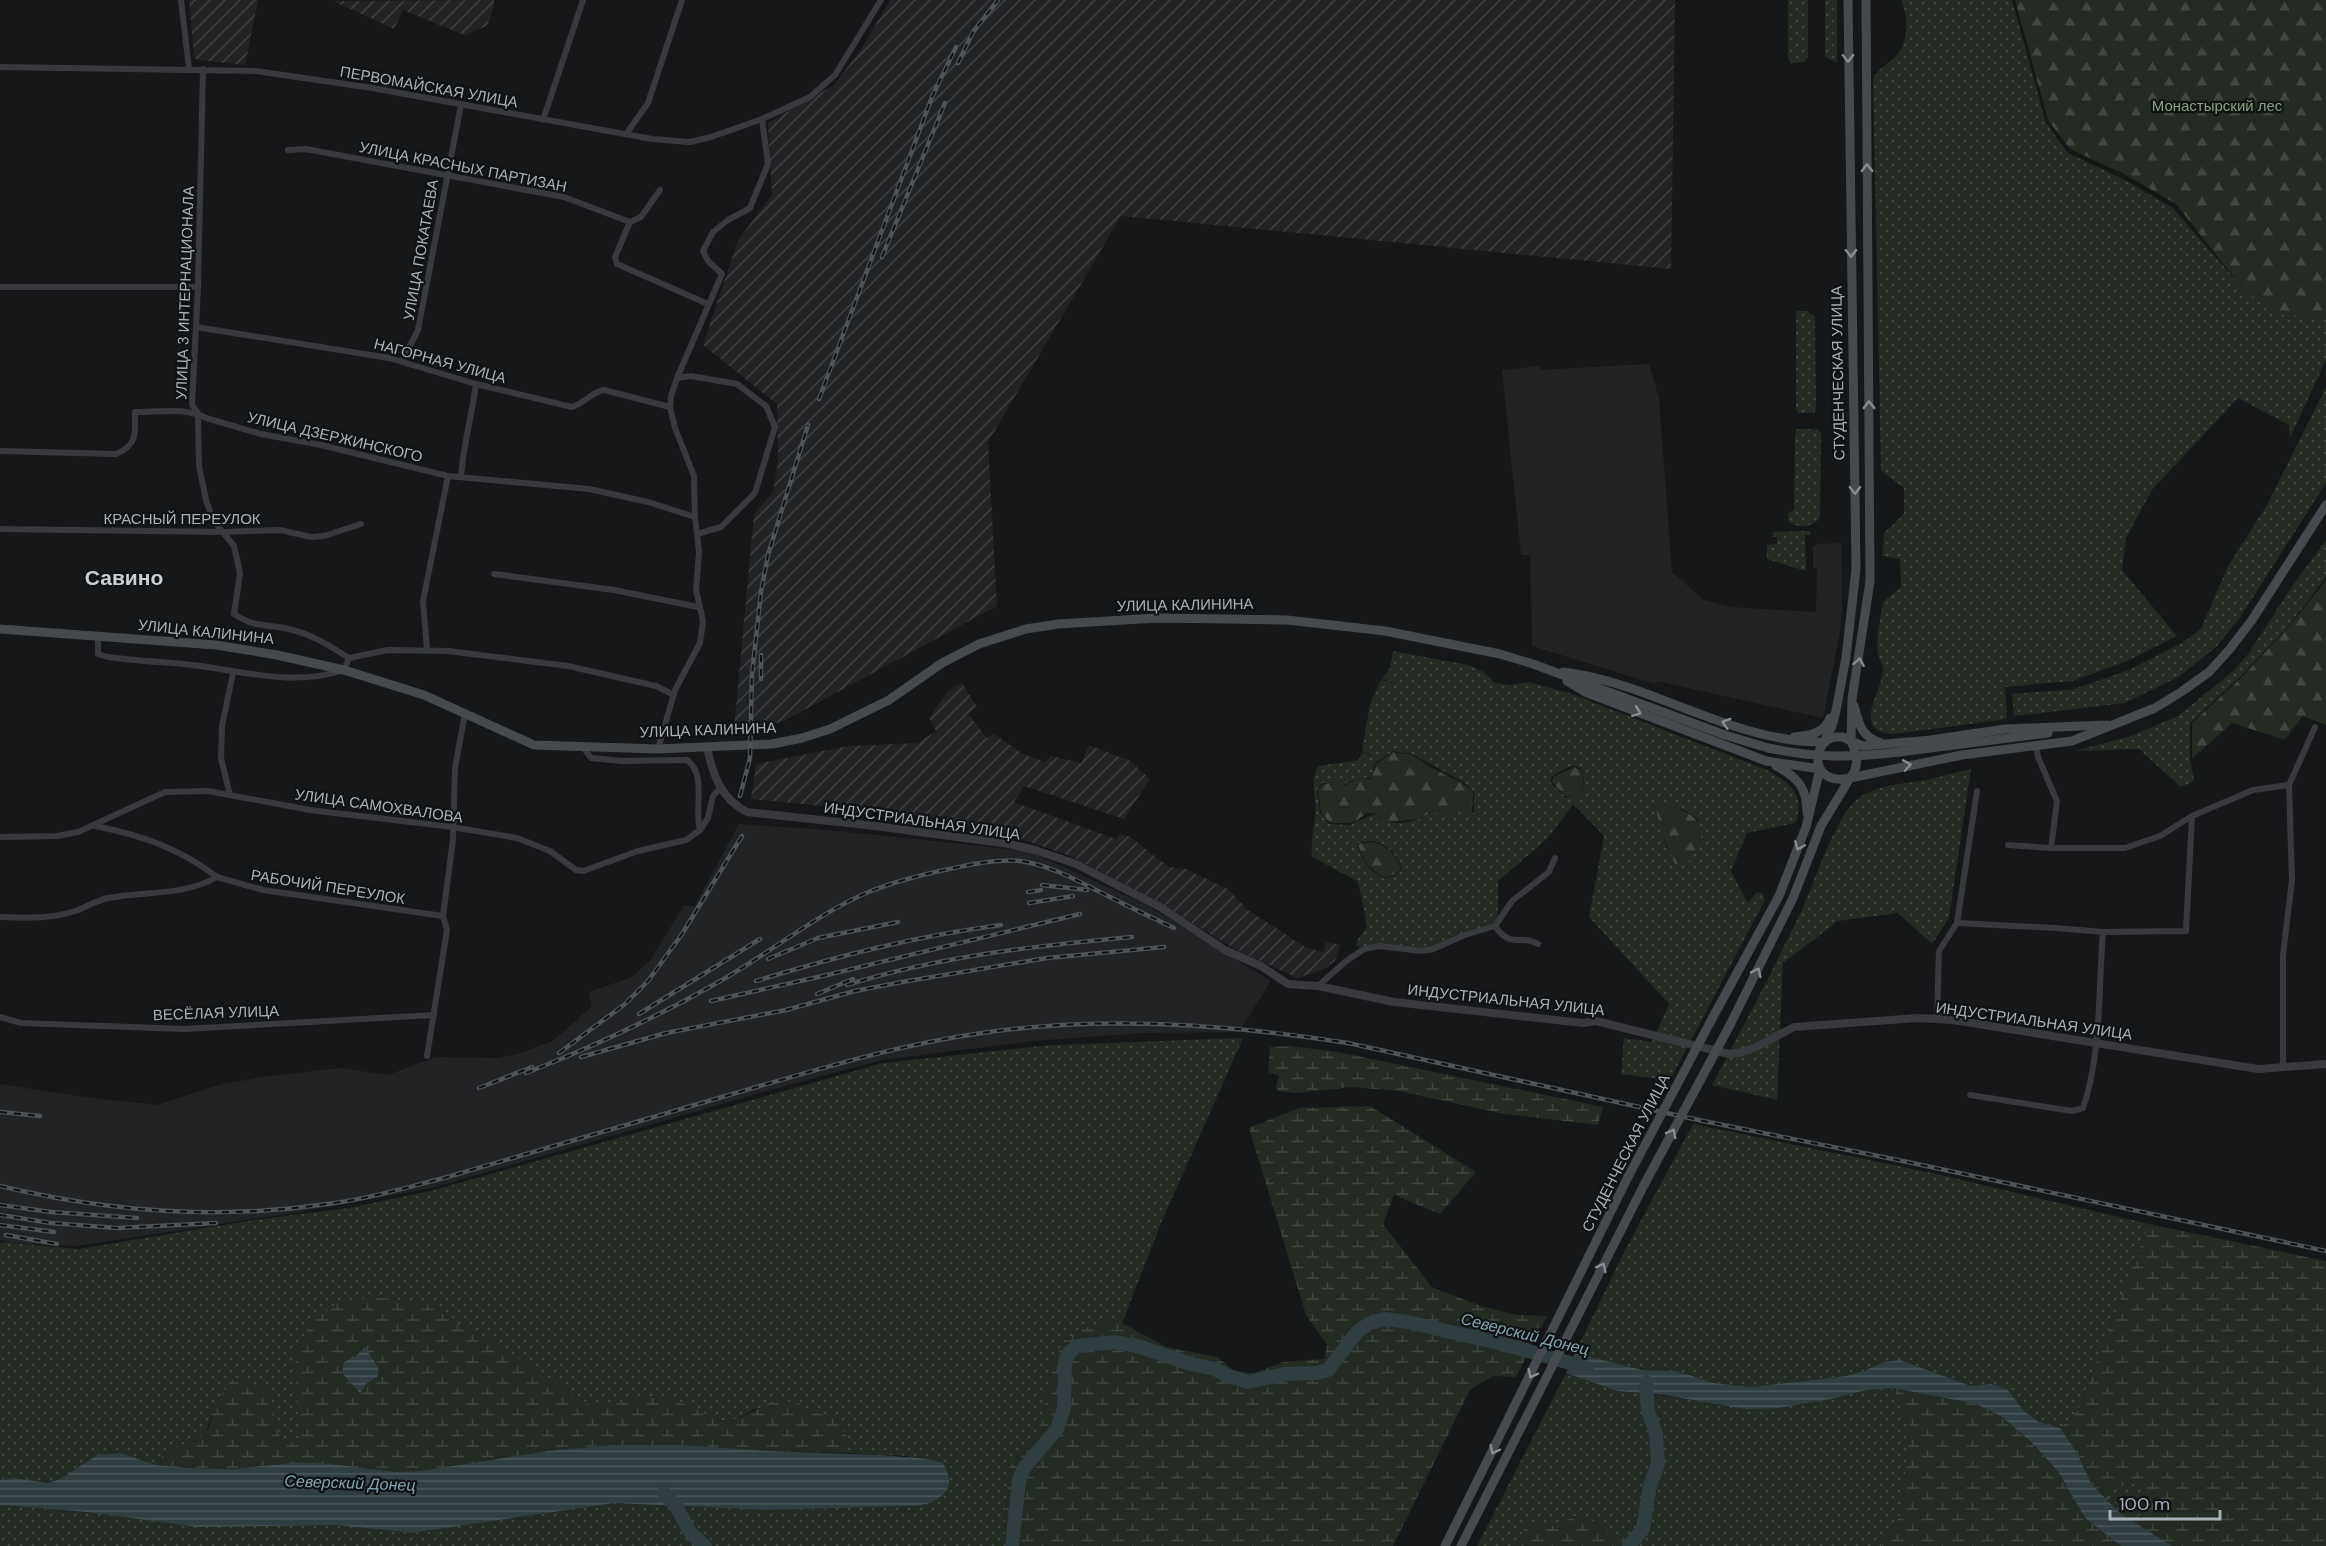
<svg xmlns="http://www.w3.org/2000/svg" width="2326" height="1546" viewBox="0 0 2326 1546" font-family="'DM Sans',sans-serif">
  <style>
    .built { fill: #222325 }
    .industrial { fill: url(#industrial-furrows) }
    .grass { fill: url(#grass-dots); fill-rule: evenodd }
    .forest { fill: url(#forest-firs) }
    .wetland { fill: url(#wetland-marsh); fill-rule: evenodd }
    .water { fill: url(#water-rules) }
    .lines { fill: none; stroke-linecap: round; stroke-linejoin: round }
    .river { stroke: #303d41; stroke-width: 14 }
    .minor { stroke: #383a3d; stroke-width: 6 }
    .tertiary { stroke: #383a3d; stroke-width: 8 }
    .secondary { stroke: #46494d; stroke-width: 9 }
    .rail-casing { stroke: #4f5256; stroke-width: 4.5 }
    .rail { stroke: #111213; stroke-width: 2; stroke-dasharray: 7; stroke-linecap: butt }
    .secondary-bridge { stroke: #46494d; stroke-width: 9 }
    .oneway { stroke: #868d93 }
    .labels { text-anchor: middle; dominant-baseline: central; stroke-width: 4.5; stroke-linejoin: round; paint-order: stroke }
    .street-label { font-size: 15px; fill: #a9b1b8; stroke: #111213 }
    .park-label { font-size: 15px; fill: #87a281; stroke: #111213 }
    .water-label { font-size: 16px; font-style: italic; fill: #82a6b1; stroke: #111213 }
    .district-label { font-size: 21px; font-weight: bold; fill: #cacfd4; stroke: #111213 }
  </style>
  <defs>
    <pattern id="industrial-furrows" width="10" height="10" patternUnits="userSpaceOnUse" patternTransform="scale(1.5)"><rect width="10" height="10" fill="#222325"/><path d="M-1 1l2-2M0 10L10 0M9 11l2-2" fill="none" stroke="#3f4143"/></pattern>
    <pattern id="grass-dots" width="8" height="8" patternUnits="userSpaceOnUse" patternTransform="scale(1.5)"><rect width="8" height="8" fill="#232b23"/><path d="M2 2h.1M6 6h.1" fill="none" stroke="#404741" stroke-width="1.8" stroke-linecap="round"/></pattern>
    <pattern id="forest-firs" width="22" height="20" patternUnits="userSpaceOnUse" patternTransform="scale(1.5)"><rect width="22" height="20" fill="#232b23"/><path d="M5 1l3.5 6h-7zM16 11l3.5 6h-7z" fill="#404741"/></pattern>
    <pattern id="wetland-marsh" width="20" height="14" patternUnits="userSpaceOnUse" patternTransform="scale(1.5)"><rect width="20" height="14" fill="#232b23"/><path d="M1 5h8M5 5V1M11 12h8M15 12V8" fill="none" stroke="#404741"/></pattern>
    <pattern id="water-rules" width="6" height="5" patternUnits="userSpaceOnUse" patternTransform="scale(1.5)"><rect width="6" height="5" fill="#303d41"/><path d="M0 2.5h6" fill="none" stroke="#4b575a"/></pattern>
  </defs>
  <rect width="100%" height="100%" fill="#161718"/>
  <!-- built -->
  <g class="built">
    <path d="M1649 364 1659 398 1672 572 1704 600 1731 607 1816 612 1817 568H1813V546H1816L1817 544 1841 543 1842 609 1840 632 1823 718 1657 681 1655 684 1532 646 1530 555H1521L1502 370 1539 366 1540 370Z"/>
    <path d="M739 824 829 830 1028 851 1145 904 1271 981 1239 1032 1143 1033 1033 1041 882 1060 763 1092 432 1188 299 1212 78 1246 9 1243 0 1240V1084L84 1097 157 1105 222 1084 269 1076 340 1068 388 1075 435 1057 498 1058 520 1053 553 1041 592 1006 589 992 632 977 650 961 684 905 694 907Z"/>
  </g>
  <!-- industrial -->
  <g class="industrial">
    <path d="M189 0H258L245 65 199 60 194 58Z"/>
    <path d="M494 0V6L487 26 464 35 403 10 394 29 333 1Z"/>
    <path d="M890 0H1675L1671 269 1121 216 988 442 997 606 782 722 734 729 754 514 773 492 778 462 777 404 703 345 738 240 772 195 768 123 834 85 860 51Z"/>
    <path d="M962 683 977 707 968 714 987 738 994 734 1023 754 1045 762 1051 756 1081 763 1089 745 1130 761 1150 779 1124 819 1024 786 1014 802 1116 839 1120 834 1130 837 1169 867 1186 869 1228 889 1248 910 1305 947 1323 952 1326 942 1341 945 1335 961 1323 970 1297 978 1235 949 1151 898 1070 856 1016 837 938 818 751 799 756 764 848 746 918 743 936 731 929 718 948 691Z"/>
  </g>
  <!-- grass -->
  <g class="grass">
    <path d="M1788 0H1808V57L1804 62 1791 63 1788 59Z"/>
    <path d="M1825 0H1837V62H1835L1825 57Z"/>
    <path d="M1901 0H2012L2046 123 2068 153 2123 179 2173 208 2244 290 2276 314 2326 316V360L2290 438 2289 425 2238 398 2152 490 2126 538 2122 570 2177 636 2125 662 2072 681 2005 687 2007 719 1895 734C1850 733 1881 693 1883 672 1884 665 1879 660 1878 654 1875 641 1881 616 1883 602L1901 587 1900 559 1882 556 1884 533 1904 514V488L1881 471 1873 79C1879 67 1889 64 1897 55 1909 43 1908 14 1901 0Z"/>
    <path d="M1796 311H1807L1815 317 1816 408 1814 413H1798L1796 410Z"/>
    <path d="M2326 387V483L2239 619 2217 646 2180 676 2125 703 2014 716 2012 694 2074 689 2129 670 2182 643 2201 629 2228 566 2267 505Z"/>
    <path d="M1797 429H1817L1821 433 1820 517C1814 528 1795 529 1788 520V513L1794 510 1795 435Z"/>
    <path d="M1810 531V535H1805L1806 571 1767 559V545L1777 544V537H1773V532Z"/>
    <path d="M2326 540V577L2286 629 2238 679 2190 723V759L2194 781 2181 787 2139 749 2075 751 2131 736 2178 716 2232 672 2248 654 2289 591Z"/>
    <path d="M1393 651 1468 665 1484 672 1495 683 1510 685 1529 682 1569 693 1767 770C1791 784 1805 793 1796 823L1747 833 1731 871 1748 903 1757 892 1762 893 1765 900 1670 1080 1621 1074 1624 1038 1652 1042 1669 1004 1589 917 1604 836 1573 804 1548 838 1498 881V916L1493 925 1432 949 1362 948 1356 945 1358 939 1367 927 1360 889 1357 881 1312 857C1311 843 1313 832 1315 818 1318 800 1308 784 1318 766L1359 760 1362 753 1374 756 1362 751 1370 704 1381 680 1391 682 1394 685 1391 681 1382 679 1390 668ZM1393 751 1412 754 1463 782 1474 792V813C1460 818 1446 811 1431 813 1427 814 1423 818 1418 819 1400 825 1389 825 1374 814L1350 825 1329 824 1320 812 1317 790 1322 783 1337 782 1343 785 1355 779 1371 778 1375 763ZM1574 766 1583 769 1584 789 1575 797H1565L1551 783V777L1568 767ZM1660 802 1687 811 1698 819 1701 839 1686 866 1666 847 1662 826 1654 806ZM1373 841C1388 844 1397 855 1402 869L1396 875 1386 879C1371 874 1360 858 1357 843Z"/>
    <path d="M1971 769 1949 918 1932 944 1898 913 1838 921 1783 963 1777 1100 1712 1085C1742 1029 1772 972 1800 914 1814 885 1835 814 1860 797 1880 784 1904 784 1926 780 1941 777 1956 772 1971 769Z"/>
    <path d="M1243 1038 1162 1221 1122 1323 1112 1321 1053 1358 1041 1427 1035 1437 1016 1457 1006 1501 1005 1546H0V1505H6L113 1515 197 1527 337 1525 412 1533 614 1503 765 1510 917 1506 908 1456 845 1453 848 1438 834 1418 810 1411 797 1402 754 1409 738 1419 717 1421 693 1407 662 1397 636 1399 593 1407 487 1338 456 1324 432 1305 374 1297 335 1305 310 1324 295 1353 296 1396 300 1422 298 1446 281 1440 267 1389 214 1404C206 1441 203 1440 167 1449L156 1465 120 1453 108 1454 97 1455 62 1478 48 1483 15 1478 0 1480V1242L78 1249 254 1220 349 1208 434 1190 883 1063 1051 1045Z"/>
    <path d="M1693 1124 1937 1174 2149 1224 2078 1411 2060 1428 2039 1422 2024 1411 2006 1389 1991 1384 1971 1386 1900 1360 1884 1362 1864 1371 1846 1376 1752 1387 1714 1383 1677 1371 1642 1370 1575 1353 1623 1254Z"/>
    <path d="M1566 1373 1617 1391 1779 1408 1831 1399 1867 1390 1893 1388 1910 1426 1902 1512 1881 1546H1634L1595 1522 1574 1517 1552 1526 1527 1521 1517 1546H1477Z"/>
    <path d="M2133 1484 2146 1488 2141 1516 2121 1509 2104 1493 2110 1487Z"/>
  </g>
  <!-- forest -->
  <g class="forest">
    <path d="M2015 0H2326V316L2276 314 2244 290 2176 204 2124 174 2070 149 2048 120Z"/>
    <path d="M2326 580V725L2303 716 2285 740 2232 723 2192 759V723L2239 680 2286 630Z"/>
    <path d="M1393 752 1412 755 1430 767 1462 783 1473 792 1472 813 1466 815 1431 813 1417 819 1392 822 1385 821 1374 813H1367L1356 821 1350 823H1330L1321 812 1318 790 1323 784 1338 782 1344 786 1356 779H1371L1376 764Z"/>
    <path d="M1574 767 1582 770 1584 788 1575 797 1565 796 1552 782 1553 777Z"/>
    <path d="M1660 802C1704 817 1713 824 1686 866L1675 864C1665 845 1662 826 1654 806Z"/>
    <path d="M1373 842C1387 846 1397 855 1401 869L1395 874 1386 878C1371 872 1362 859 1358 844Z"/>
  </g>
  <!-- wetland -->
  <g class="wetland">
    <path d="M1290 1046 1338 1052 1603 1107 1598 1125 1504 1114 1399 1091 1352 1087 1296 1093 1278 1091 1276 1086 1279 1076 1268 1072 1270 1047Z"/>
    <path d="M1370 1106 1476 1172 1440 1214 1394 1195 1383 1224 1432 1287 1481 1306 1516 1315 1547 1316 1516 1377 1493 1376 1470 1390 1393 1546H1005C1007 1524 1004 1474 1016 1456 1024 1445 1034 1438 1041 1427L1053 1358 1077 1330 1112 1321 1122 1323 1167 1347 1217 1357 1236 1372 1255 1373 1283 1362 1324 1359 1327 1345 1306 1315 1249 1128 1299 1108Z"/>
    <path d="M2149 1224 2326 1261V1546H2172L2120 1513 2092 1485 2076 1451 2060 1428 2078 1411ZM2133 1484 2146 1488 2141 1516 2121 1509 2104 1493 2110 1487Z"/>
    <path d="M374 1297 432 1305 456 1324 487 1338 593 1407 636 1399 662 1397 693 1407 717 1421 738 1419 775 1400 797 1402 810 1411 834 1418 848 1438 845 1453 767 1451 685 1445H610L548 1451 420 1471 396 1472 323 1463H291L232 1469 190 1468 156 1465 167 1449 197 1441 209 1428 214 1404 233 1379 267 1389 281 1440 298 1445 300 1422 296 1396 295 1353 310 1324 335 1305Z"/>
    <path d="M1893 1388 1976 1404 2002 1417 2033 1445 2059 1473 2085 1518 2121 1546H1881L1902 1512 1910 1426Z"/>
    <path d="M1574 1517 1595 1522 1634 1546H1517L1527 1521 1552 1526Z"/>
  </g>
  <!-- water -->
  <g class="water">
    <path d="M365 1347 378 1367V1376L367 1383 360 1393 342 1373 344 1362 356 1356Z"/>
    <path d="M1575 1353 1642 1370 1677 1371 1714 1383 1752 1387 1846 1376 1864 1371 1884 1362 1900 1360 1971 1386 1991 1384 2007 1389 2024 1411 2039 1422 2060 1428 2076 1451 2092 1485 2120 1513 2172 1546H2121L2085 1518 2059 1473 2033 1444 2002 1417 1976 1404 1893 1388 1867 1390 1831 1399 1779 1408 1746 1409 1664 1395 1617 1391 1566 1373Z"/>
    <path d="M610 1445H685L767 1451 881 1455 927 1459 943 1463C959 1489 941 1502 916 1506L765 1510 614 1503 412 1533 337 1525 197 1527 86 1512 0 1505V1480L15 1478 48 1483 62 1478 97 1455 108 1454 120 1453 156 1465 190 1468 232 1469 291 1463H323L396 1472 420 1471 548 1451Z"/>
  </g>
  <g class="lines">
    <!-- river -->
    <g class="river">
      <path d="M664 1493 676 1506 690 1532 705 1546"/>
      <path d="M1012 1546 1019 1481 1024 1468 1057 1429 1064 1408 1065 1361 1069 1353 1077 1346 1115 1342 1137 1346 1191 1364 1215 1369 1226 1375 1248 1382 1285 1374 1317 1373 1328 1370 1358 1331 1370 1323 1385 1319 1408 1322 1507 1345 1587 1368"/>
      <path d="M1629 1546 1643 1529 1650 1485 1658 1464 1656 1434 1648 1411 1646 1382"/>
    </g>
    <!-- minor -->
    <g class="minor">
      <path d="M181 0 189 69"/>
      <path d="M0 67 256 71 372 88 652 139 690 142 711 137 762 119 810 97 835 75 881 0"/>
      <path d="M203 69 198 287 192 405 198 413 199 466 206 500 213 520 234 546 240 573 234 614C257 629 265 623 289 629 311 634 330 646 349 658"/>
      <path d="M543 120 583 0"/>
      <path d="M626 134 648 103 682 0"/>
      <path d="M288 150 306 149 564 197 630 222"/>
      <path d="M660 190 641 217 630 222 615 257 617 264 708 304"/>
      <path d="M0 287H198"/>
      <path d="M196 327 389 358 476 384 572 407C585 403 591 392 604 390L670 407"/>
      <path d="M402 361 418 330 461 105"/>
      <path d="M677 378 691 376 737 384 766 406 775 427 755 493 721 527 697 534"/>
      <path d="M0 451 116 454C138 445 135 433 135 412 158 412 186 407 206 418L261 434 321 445 448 476 589 489 648 502 695 517"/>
      <path d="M461 477C463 446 472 415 476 384"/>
      <path d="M0 529 223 532 280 530 311 537 324 536 361 524"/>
      <path d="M494 574 614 590 698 607"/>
      <path d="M98 637V654L108 657C136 661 164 662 192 665 243 671 293 687 344 670L349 658 388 650 448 651 568 666 656 686 674 695"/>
      <path d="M427 649 423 601 448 476"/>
      <path d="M2036 746 2038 757 2057 801 2051 848"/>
      <path d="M583 747 591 758 622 761 687 760C707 774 694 810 700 830"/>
      <path d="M658 749 675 690 700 643 703 621 696 590 699 552 695 517 694 476 675 428 670 407 671 396 677 378 722 274 708 261 703 251 713 232 728 220 750 208 768 164 762 119"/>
      <path d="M230 795 221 758 222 726 233 673"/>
      <path d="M95 826C141 835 179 848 217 877"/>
      <path d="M0 837 57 836 78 832 165 792 208 791 310 810 452 827 517 838 550 851 576 870 583 871 638 851 686 840 700 830 708 818 713 796 720 788"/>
      <path d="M2008 845 2051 848H2125L2160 836 2192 816 2253 790 2289 785"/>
      <path d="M0 917C27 918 53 919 78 910 88 906 98 900 108 898 145 891 184 896 217 877L263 890 443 916"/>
      <path d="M1957 923 2056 928 2103 932 2186 931 2192 816"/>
      <path d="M1538 944C1522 934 1510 949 1495 926L1512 901 1549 872 1555 858"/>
      <path d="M1318 986 1345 962 1364 949 1380 946 1421 951 1433 949 1465 935 1495 926"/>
      <path d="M0 1017 21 1023 184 1029 434 1015"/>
      <path d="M1937 1019 1939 951 1957 923 1977 791"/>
      <path d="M427 1056 447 930 443 916 453 839 455 768 465 713"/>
      <path d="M2283 1067V955L2292 880 2289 785 2315 727"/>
      <path d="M1970 1095 2072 1111 2083 1108C2102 1052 2098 991 2103 932"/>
    </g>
    <!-- tertiary -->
    <path class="tertiary" d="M707 748C713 775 721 799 747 812L875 826 1009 844 1035 850 1076 864 1160 907 1225 950 1261 966 1288 984 1318 986 1394 1002 1583 1023 1596 1021 1729 1054 1743 1052 1756 1047 1794 1027 1918 1018 1953 1020 2258 1069 2326 1064"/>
    <!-- secondary -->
    <g class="secondary">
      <path d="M1866 0 1870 581 1852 699 1851 741 1863 746 1931 740 2005 729 2107 725"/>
      <path d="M0 629 216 645 277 655 344 670 424 695 534 745 658 749 772 744 802 738 830 729 889 700 942 663 979 644 1026 629 1058 624 1157 618 1287 620 1385 631 1500 654 1533 664 1725 735 1768 748"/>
      <path d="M1563 672C1650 682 1733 743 1824 742L1832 726 1836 711 1846 657 1856 569 1848 0"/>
      <path d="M1567 681 1585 692 1766 761 1820 769 1806 827 1779 896 1713 1017"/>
      <path d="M1854 706C1860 725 1860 736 1881 743"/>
      <path d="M1794 737C1809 736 1825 733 1830 718"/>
      <path d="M1835 737H1843L1851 741C1857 755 1860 766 1850 778 1809 787 1811 741 1835 737Z"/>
      <path d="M1899 752 2048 733"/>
      <path d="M1776 766C1798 777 1807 788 1807 813"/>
      <path d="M1730 1025 1793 898 1821 826 1850 778 1962 755 2072 741 2155 708 2181 692 2209 672 2229 650 2252 620 2326 505"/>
      <path d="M1445 1546 1628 1177"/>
      <path d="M1461 1546 1644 1185"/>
    </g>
    <!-- rail casing -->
    <g class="rail-casing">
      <g id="rail">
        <path d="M958 63 973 32 998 0"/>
        <path d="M882 257 945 103"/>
        <path d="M819 399 932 97 956 47"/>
        <path d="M761 655V679"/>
        <path d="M740 796 750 758 752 674 761 592 768 555 808 425"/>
        <path d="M1042 885 1087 890"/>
        <path d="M1028 892 1041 890"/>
        <path d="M1029 903 1073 896"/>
        <path d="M768 959 818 938 898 922"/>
        <path d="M756 981C838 956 916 936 1001 925"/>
        <path d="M847 985C940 956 1035 946 1132 937"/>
        <path d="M817 994 853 979"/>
        <path d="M711 1001 827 975 1080 914"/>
        <path d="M639 1014 760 939"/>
        <path d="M559 1053 625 1004 648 981 682 934 742 836"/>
        <path d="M581 1057 666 1033 786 1010 855 991 902 982 1047 958 1164 947"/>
        <path d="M526 1073C590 1048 655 1018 715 984 766 956 812 917 866 893 893 882 920 875 949 869 973 864 996 859 1020 861 1050 865 1078 881 1104 894 1127 906 1151 917 1174 928"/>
        <path d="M479 1088 532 1067"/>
        <path d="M0 1112 40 1116"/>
        <path d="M0 1186C108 1212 217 1220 327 1204 367 1199 405 1188 444 1178 539 1150 634 1123 729 1095 813 1071 895 1045 982 1033 1103 1015 1228 1024 1348 1043L1703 1121 1898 1160 2326 1251"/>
        <path d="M0 1205 51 1212 137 1218"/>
        <path d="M0 1215 51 1223 117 1228 216 1223"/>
        <path d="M0 1225 54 1232"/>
        <path d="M6 1235 57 1244"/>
      </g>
    </g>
    <!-- rail -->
    <use href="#rail" class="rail"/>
    <!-- secondary-bridge -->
    <g class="secondary-bridge">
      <path d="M1768 748C1816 758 1851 758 1899 752"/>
      <path d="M1628 1177 1713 1017"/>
      <path d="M1644 1185 1730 1025"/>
    </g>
  </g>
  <!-- one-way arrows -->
  <defs><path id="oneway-chevron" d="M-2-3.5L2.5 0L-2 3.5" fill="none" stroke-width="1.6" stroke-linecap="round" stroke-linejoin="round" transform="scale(1.5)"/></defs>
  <g class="oneway">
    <use href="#oneway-chevron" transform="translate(1848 58) rotate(89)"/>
    <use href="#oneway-chevron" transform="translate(1867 168) rotate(-91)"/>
    <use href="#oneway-chevron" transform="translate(1851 253) rotate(89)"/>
    <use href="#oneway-chevron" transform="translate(1869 405) rotate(-91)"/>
    <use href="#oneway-chevron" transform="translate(1855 490) rotate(89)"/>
    <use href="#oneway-chevron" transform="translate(1859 662) rotate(-80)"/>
    <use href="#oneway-chevron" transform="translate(1637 712) rotate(21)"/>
    <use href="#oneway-chevron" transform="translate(1726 723) rotate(-164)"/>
    <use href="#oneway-chevron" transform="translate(1907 765) rotate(-10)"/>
    <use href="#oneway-chevron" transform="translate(1799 846) rotate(112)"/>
    <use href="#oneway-chevron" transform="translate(1757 972) rotate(-64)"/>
    <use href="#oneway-chevron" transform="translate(1672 1133) rotate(-62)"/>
    <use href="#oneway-chevron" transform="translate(1602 1267) rotate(-63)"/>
    <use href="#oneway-chevron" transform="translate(1532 1374) rotate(116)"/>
    <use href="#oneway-chevron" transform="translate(1494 1450) rotate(117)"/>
  </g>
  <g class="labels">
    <!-- street labels -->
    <g class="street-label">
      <text transform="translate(429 87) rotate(10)">ПЕРВОМАЙСКАЯ УЛИЦА</text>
      <text transform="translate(463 167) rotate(11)">УЛИЦА КРАСНЫХ ПАРТИЗАН</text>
      <text transform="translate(421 250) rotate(-80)">УЛИЦА ПОКАТАЕВА</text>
      <text transform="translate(185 293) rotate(-88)">УЛИЦА 3 ИНТЕРНАЦИОНАЛА</text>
      <text transform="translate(440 361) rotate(15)">НАГОРНАЯ УЛИЦА</text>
      <text transform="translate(1838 373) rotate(-91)">СТУДЕНЧЕСКАЯ УЛИЦА</text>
      <text transform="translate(335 437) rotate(13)">УЛИЦА ДЗЕРЖИНСКОГО</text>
      <text x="182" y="519">КРАСНЫЙ ПЕРЕУЛОК</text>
      <text transform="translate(1185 605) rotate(-1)">УЛИЦА КАЛИНИНА</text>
      <text transform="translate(206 632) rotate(6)">УЛИЦА КАЛИНИНА</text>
      <text transform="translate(708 730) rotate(-2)">УЛИЦА КАЛИНИНА</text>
      <text transform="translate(379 806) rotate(8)">УЛИЦА САМОХВАЛОВА</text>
      <text transform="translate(922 821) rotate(8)">ИНДУСТРИАЛЬНАЯ УЛИЦА</text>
      <text transform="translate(328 887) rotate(9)">РАБОЧИЙ ПЕРЕУЛОК</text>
      <text transform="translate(1506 1000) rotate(6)">ИНДУСТРИАЛЬНАЯ УЛИЦА</text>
      <text transform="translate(216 1013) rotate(-2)">ВЕСЁЛАЯ УЛИЦА</text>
      <text transform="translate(2034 1021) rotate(8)">ИНДУСТРИАЛЬНАЯ УЛИЦА</text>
      <text transform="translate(1626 1153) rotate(-63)">СТУДЕНЧЕСКАЯ УЛИЦА</text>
    </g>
    <!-- park labels -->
    <g class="park-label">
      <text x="2217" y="106">Монастырский лес</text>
    </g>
    <!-- water labels -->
    <g class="water-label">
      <text transform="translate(1525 1334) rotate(14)">Северский Донец</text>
      <text transform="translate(350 1483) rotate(2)">Северский Донец</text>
    </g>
    <!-- district labels -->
    <g class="district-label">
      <text x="124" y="578">Савино</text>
    </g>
  </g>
  <!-- scale -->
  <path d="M2110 1510v9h110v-9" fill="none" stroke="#a9b1b8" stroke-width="3"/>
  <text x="2119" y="1510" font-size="18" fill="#a9b1b8" stroke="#111213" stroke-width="4.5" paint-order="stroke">100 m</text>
</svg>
